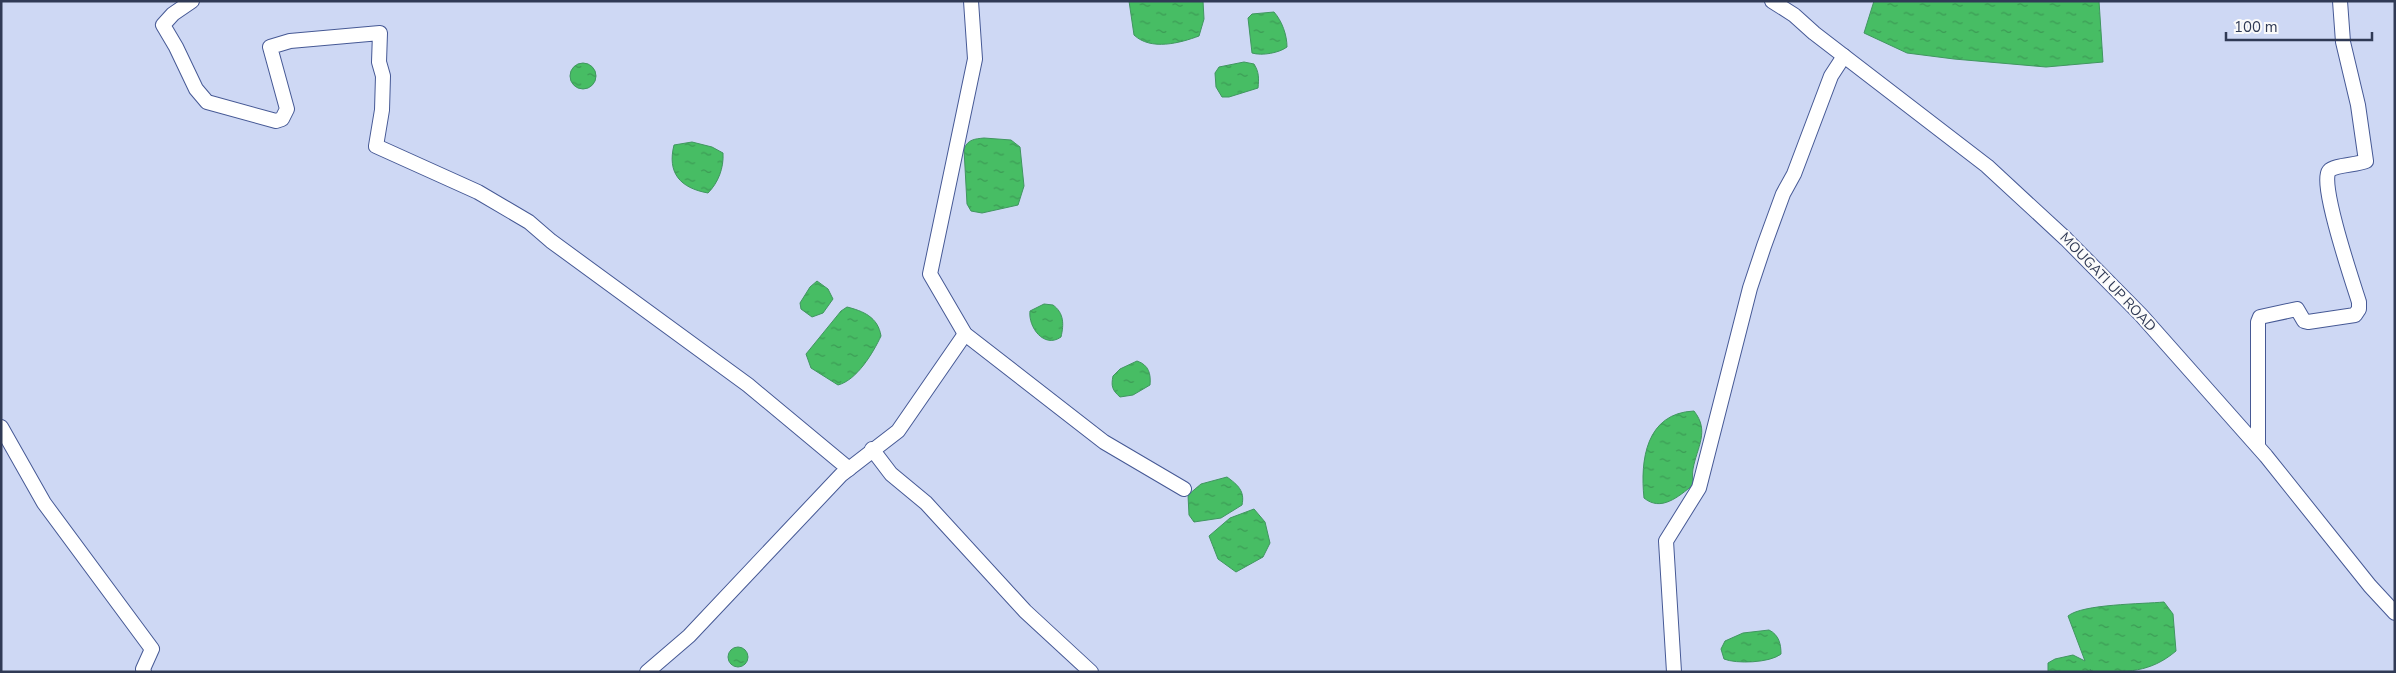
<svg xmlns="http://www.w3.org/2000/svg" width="2396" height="673" viewBox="0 0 2396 673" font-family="'Nunito Sans',sans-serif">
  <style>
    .water { fill: url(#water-ripples); stroke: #409660 }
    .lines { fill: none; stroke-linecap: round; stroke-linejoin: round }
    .minor-casing { stroke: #465995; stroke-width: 16 }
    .minor { stroke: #fff; stroke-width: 14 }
    .labels { text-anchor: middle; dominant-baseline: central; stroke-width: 4; stroke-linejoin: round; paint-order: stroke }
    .street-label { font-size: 14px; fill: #303a55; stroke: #fafafa }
  </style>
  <defs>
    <pattern id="water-ripples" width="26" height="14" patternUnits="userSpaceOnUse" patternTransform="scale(1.25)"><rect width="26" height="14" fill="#47bd64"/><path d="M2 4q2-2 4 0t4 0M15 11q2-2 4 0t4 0" fill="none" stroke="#3c9b55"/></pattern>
  </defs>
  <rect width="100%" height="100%" fill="#ced8f4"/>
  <!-- water -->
  <g class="water">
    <path d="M1129 1H1203L1204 19 1199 36C1180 43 1151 51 1134 35Z"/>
    <path d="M1874 1H2099L2103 62 2046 67 1954 59 1907 53 1864 33Z"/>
    <path d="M1274 12C1282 21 1287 35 1287 47 1279 53 1262 56 1252 53L1248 18 1252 14Z"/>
    <path d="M1244 62 1254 64C1259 72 1259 78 1258 88L1229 97H1222L1216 87 1215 73 1219 67Z"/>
    <circle cx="583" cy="76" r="13"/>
    <path d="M984 138 1011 140 1020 147 1024 186 1018 205 982 213 971 211 967 204 964 149C968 139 975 139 984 138Z"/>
    <path d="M692 142 712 147 723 153C724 168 718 183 708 193 680 188 667 173 674 145Z"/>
    <path d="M817 281 828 289 833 299 823 313 812 317 801 309 800 303 810 287Z"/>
    <path d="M1044 304 1053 305C1064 313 1064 324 1061 337 1044 349 1028 327 1030 311Z"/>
    <path d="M847 307C863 311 878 317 881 336 873 353 857 380 838 385L811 368 806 354 841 311Z"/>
    <path d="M1137 361C1149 365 1151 374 1150 385L1133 395 1120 397C1112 390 1111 386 1113 376L1120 369Z"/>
    <path d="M1694 411C1710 431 1697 447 1693 469 1692 474 1693 480 1693 485 1678 497 1661 512 1644 498 1640 460 1646 413 1694 411Z"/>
    <path d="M1227 477C1238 485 1245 491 1242 505L1221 518 1194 522 1189 515 1188 495 1201 484Z"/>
    <path d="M1254 509 1265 522 1270 543 1263 557 1236 572 1218 559 1209 536 1230 518Z"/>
    <path d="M2164 602 2173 614 2176 651C2150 673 2127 672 2093 672L2090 669 2091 672H2048V663L2055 659 2073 655 2085 661 2068 616C2082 604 2143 604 2164 602Z"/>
    <path d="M1769 630C1779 635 1781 644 1781 654 1770 663 1736 664 1724 659L1721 649 1725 641 1743 633Z"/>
    <circle cx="738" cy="657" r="10"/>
  </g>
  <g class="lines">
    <!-- minor casing -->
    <g class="minor-casing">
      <g id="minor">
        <path d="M192 1 173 14 163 25 176 47 196 89 207 102 276 121 282 119 287 109 270 47 290 41 380 33 379 62 383 76 382 110 376 146 478 192 529 222 551 241 748 385 849 469"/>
        <path d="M971 1 975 59 930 274 965 334 1104 442 1184 489"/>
        <path d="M1772 1 1794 15 1814 33 1987 166 2066 239 2141 315 2266 456 2370 586 2395 613"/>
        <path d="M1 427 44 503 152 649 143 669 144 672"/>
        <path d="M2258 446V322L2260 317 2297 309 2304 321 2308 322 2355 315 2359 309V302C2353 283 2319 183 2329 171 2334 165 2357 165 2366 161L2358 105 2343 42 2340 1"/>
        <path d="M872 449 891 474 926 503 1025 611 1091 672"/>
        <path d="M647 672 689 636 841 475 898 431 965 334"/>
        <path d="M1674 672 1666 541 1699 488 1750 288 1764 246 1783 194 1794 174 1831 76 1844 56"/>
      </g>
    </g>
    <!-- minor -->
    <use href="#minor" class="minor"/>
  </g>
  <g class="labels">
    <!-- street labels -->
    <g class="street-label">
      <text transform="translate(2108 282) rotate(46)">MOUGATI UP ROAD</text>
    </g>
  </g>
  <!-- border -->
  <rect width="2396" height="673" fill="none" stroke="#303a55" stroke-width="5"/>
  <!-- scale -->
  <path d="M2226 32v8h146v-8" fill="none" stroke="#303a55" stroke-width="2.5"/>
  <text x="2234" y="32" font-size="15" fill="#303a55" stroke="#fafafa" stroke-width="4" paint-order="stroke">100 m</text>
</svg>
